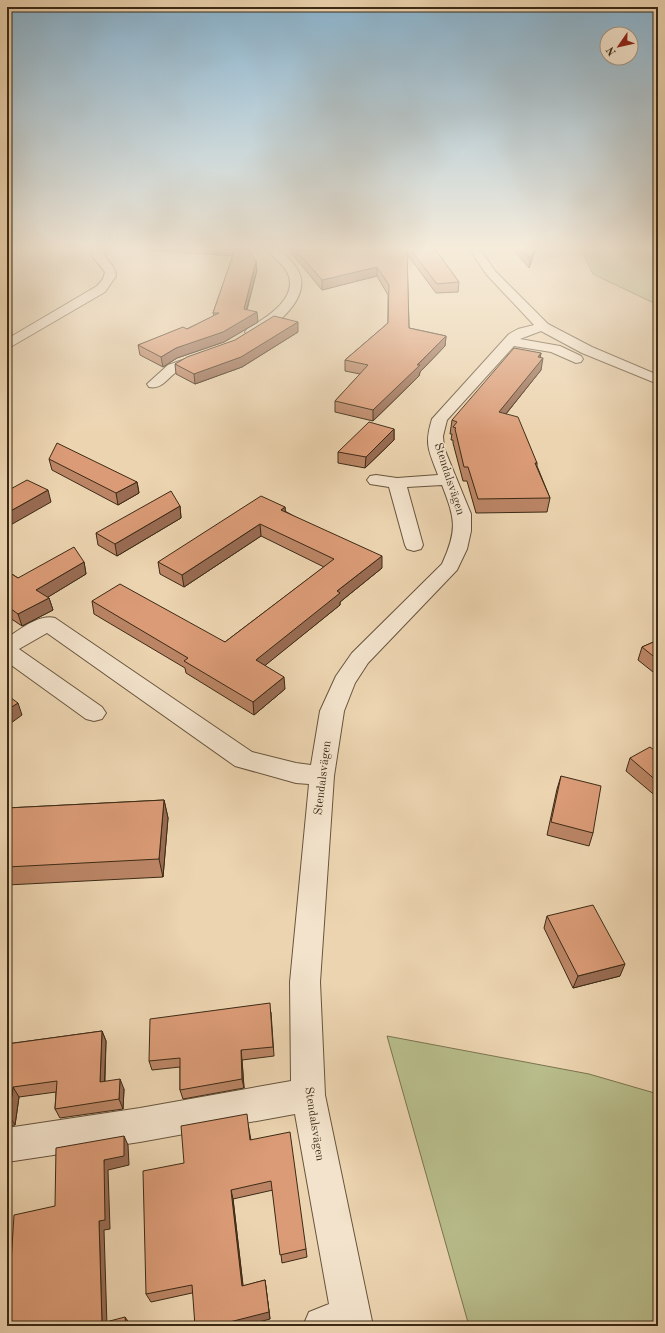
<svg xmlns="http://www.w3.org/2000/svg" width="665" height="1333" viewBox="0 0 665 1333" font-family="'Old Standard TT',serif">
  <style>
    .green { fill: #b8bd8b; stroke: #7a7450 }
    .lines { fill: none; stroke-linecap: round; stroke-linejoin: round }
    .minor-casing { stroke: #68543c; stroke-width: 2 }
    .minor { fill: #f3e3cc; fill-rule: evenodd }
    .wall { fill: #bb8565; stroke: #3c2a15 }
    .shaded-wall { fill: #996c53; stroke: #3c2a15 }
    .building { fill: #da9b76; stroke: #3c2a15 }
    .labels { text-anchor: middle; dominant-baseline: central; stroke-width: 3; stroke-linejoin: round; paint-order: stroke }
    .street-label { font-size: 12px; fill: #3c2a15; stroke: #f3e3cc }
  </style>
  <rect width="100%" height="100%" fill="#ecd4b0"/>
  <filter id="stains"><feTurbulence type="fractalNoise" baseFrequency=".005" numOctaves="4"/><feColorMatrix values="0 0 0 0 .2 0 0 0 0 .09 0 0 0 0 .02 0 0 0 .5 -.17"/></filter>
  <radialGradient id="worn" r=".72"><stop offset=".6" stop-color="#630" stop-opacity="0"/><stop offset="1" stop-color="#630" stop-opacity=".3"/></radialGradient>
  <!-- green -->
  <g class="green">
    <path d="M581 249H658V305L593 274Z"/>
    <path d="M387 1036 589 1074 658 1094V1326H469Z"/>
  </g>
  <g class="lines">
    <!-- minor casing -->
    <g class="minor-casing">
      <g id="minor">
        <path d="M93 249H103C104 260 116 265 116 276L105 292 7 349V339L97 286 103 279 105 272 92 256Z"/>
        <path d="M267 249H279C287 257 299 267 301 279 305 302 273 331 252 336L247 335 245 332 247 329C266 318 302 297 286 270 281 262 272 257 267 249Z"/>
        <path d="M469 249H480L495 271 548 324 592 347 658 375V384L582 353 541 331 520 339 560 346 581 356 583 359 581 362 576 363 551 352 514 346 447 420 443 436 444 448 471 514V531L467 549 457 570 368 663 355 683 344 711 334 776 320 982 325 1095 373 1326H303L309 1312 329 1304 295 1114 140 1142 7 1162V1128L140 1108 291 1081 290 982 309 784 296 783 235 766 47 633 19 649 102 707 106 713 102 719 94 721 86 719 7 662V638C21 629 39 614 55 618L252 752 296 763 311 765 320 711 336 676 352 653 442 564C458 529 455 519 442 485L407 487 423 545 421 549 414 551 407 549 405 545 389 487 370 484 367 480 370 476 376 475 397 478 438 475C429 451 424 445 432 419L509 334 518 329 534 325 487 275Z"/>
        <path d="M203 353 208 354 210 357 208 360C198 363 187 366 178 371 168 377 162 390 149 387L147 384 168 365Z"/>
      </g>
    </g>
    <!-- minor -->
    <use href="#minor" class="minor"/>
  </g>
  <!-- wall -->
  <g class="wall">
    <path d="M148 249H248L257 270 247 310 258 322 224 342 177 358 163 367 140 355 138 345 187 329 214 316 213 313 233 256 148 250Z"/>
    <path d="M288 249H435L459 282 458 292 436 293 407 254 409 328 446 336 445 346 420 372 419 376 373 421 335 412V401L360 374 345 371V360L388 323V295L377 276 322 290Z"/>
    <path d="M513 249H536L529 268Z"/>
    <path d="M298 332 242 367 195 384 176 374 175 364Z"/>
    <path d="M541 353 540 357 541 370 506 414 537 463V466L550 498 547 512 476 513 467 481H463L453 443V440H451L452 434H450L452 420Z"/>
    <path d="M394 429V440L365 468 338 463V452Z"/>
    <path d="M49 459 137 482 139 493 118 505 52 470Z"/>
    <path d="M180 506 181 518 117 556 98 545 96 533Z"/>
    <path d="M285 507V511L382 568 340 602V605L265 665 285 689 254 715 186 673 185 668 94 614 92 601 225 642 324 567 261 536 184 587 160 574 158 562Z"/>
    <path d="M84 562 86 574 48 597 49 598 53 610 22 626 7 616V571L18 578Z"/>
    <path d="M658 640V676L638 660 642 647Z"/>
    <path d="M658 753V798L626 771 630 758Z"/>
    <path d="M561 776 593 833 589 846 547 835 557 789Z"/>
    <path d="M164 800 168 818 163 877 7 885V808Z"/>
    <path d="M547 916 620 976 573 988 544 928Z"/>
    <path d="M271 1012 274 1056 242 1060 244 1088 183 1099 180 1090V1067L152 1070 149 1061Z"/>
    <path d="M102 1031 106 1041 105 1081 124 1089 123 1109 60 1118 55 1109 56 1092 19 1097 15 1125 7 1126V1044Z"/>
    <path d="M248 1124 251 1140 306 1249 307 1257 282 1263 273 1190 233 1199 243 1286 265 1280 270 1319 192 1293 151 1302 146 1294 184 1163Z"/>
  </g>
  <!-- shaded-wall -->
  <g class="shaded-wall">
    <path d="M534 249H536L529 268 530 259Z"/>
    <path d="M256 261 257 270 244 319V309Z"/>
    <path d="M377 267V276L322 290V280Z"/>
    <path d="M257 312 258 322 224 342 177 358 163 367 161 357 176 348Z"/>
    <path d="M298 322V332L242 367 195 384 194 374Z"/>
    <path d="M446 336 445 346 420 372 419 376 373 421V410Z"/>
    <path d="M541 353 539 362 543 358 541 370 497 425 499 412Z"/>
    <path d="M394 429V440L365 468 366 457Z"/>
    <path d="M137 482 139 493 118 505 116 493Z"/>
    <path d="M48 490 51 502 7 527V513Z"/>
    <path d="M180 506 181 518 117 556 115 544Z"/>
    <path d="M285 507 286 519 281 510Z"/>
    <path d="M260 524 261 536 184 587 182 575Z"/>
    <path d="M382 556V568L340 602V605L257 672 256 660 337 591Z"/>
    <path d="M84 562 86 574 40 602 36 590Z"/>
    <path d="M49 598 53 610 22 626 18 614Z"/>
    <path d="M284 677 285 689 254 715 253 702Z"/>
    <path d="M18 703 22 715 7 726V710Z"/>
    <path d="M164 800 168 818 163 877 159 859Z"/>
    <path d="M625 964 620 976 573 988 578 976Z"/>
    <path d="M102 1031 106 1041 104 1092 100 1082Z"/>
    <path d="M241 1050 242 1060 244 1088 242 1079Z"/>
    <path d="M120 1079 124 1089 123 1109 119 1099Z"/>
    <path d="M13 1087 19 1097 15 1125 9 1116Z"/>
    <path d="M124 1136 128 1145 129 1165 108 1170 110 1229 104 1230 107 1326 102 1323 99 1221 104 1160Z"/>
    <path d="M231 1190 233 1199 244 1294 242 1286Z"/>
    <path d="M265 1280 270 1319 244 1326H214Z"/>
    <path d="M125 1317 130 1324V1326H126Z"/>
  </g>
  <!-- building -->
  <g class="building">
    <path d="M235 249H248L256 261 244 309 257 312 223 332 176 348 161 357 138 345 183 327 187 329 219 313H213Z"/>
    <path d="M295 249H407L409 328 446 336 417 365H420L373 410 335 401 368 365 345 360 388 323 389 285 377 267 322 280Z"/>
    <path d="M410 249H435L459 282 437 284Z"/>
    <path d="M522 249H534L530 259Z"/>
    <path d="M274 316 298 322 241 357 194 374 175 364 187 357 235 340Z"/>
    <path d="M514 348 541 353 538 357 543 358 499 412 518 417 537 463H535L550 498 478 499 468 467H464L455 429 456 428 453 427 457 422 452 420Z"/>
    <path d="M369 422 394 429 366 457 338 452Z"/>
    <path d="M57 443 137 482 116 493 49 459Z"/>
    <path d="M27 480 48 490 7 513V491Z"/>
    <path d="M171 491 180 506 115 544 96 533Z"/>
    <path d="M261 496 285 507 281 510 382 556 337 591 340 593 256 660 284 677 253 702 184 661 188 658 92 601 120 584 225 642 334 559 260 524 182 575 158 562Z"/>
    <path d="M74 547 84 562 36 590 49 598 18 614 7 606V571L18 578Z"/>
    <path d="M658 640V660L642 647Z"/>
    <path d="M7 695 18 703 7 710Z"/>
    <path d="M650 747 658 753V782L630 758Z"/>
    <path d="M561 776 601 786 593 833 551 822Z"/>
    <path d="M164 800 159 859 7 867V808Z"/>
    <path d="M593 905 625 964 578 976 547 916Z"/>
    <path d="M270 1003 273 1047 241 1050 242 1079 180 1090V1058L149 1061 150 1019Z"/>
    <path d="M102 1031 100 1082 120 1079 119 1099 55 1109 57 1081 13 1087 9 1116H7V1044Z"/>
    <path d="M247 1114 250 1140 290 1132 306 1249 280 1255 271 1181 231 1190 242 1286 265 1280 269 1312 214 1326H195L192 1285 146 1294 143 1171 184 1163 181 1126Z"/>
    <path d="M124 1136V1156L104 1160 105 1220 99 1221 102 1323 125 1317 126 1326H7L14 1215 55 1206 56 1148Z"/>
  </g>
  <!-- sky -->
  <linearGradient id="sky" x2="0" y2="1"><stop stop-color="#88b5d2"/><stop offset="0.57" stop-color="#f6ecdb"/><stop offset="1" stop-color="#f6ecdb" stop-opacity="0"/></linearGradient>
  <rect width="665" height="436" fill="url(#sky)"/>
  <g class="labels">
    <!-- street labels -->
    <g class="street-label">
      <text transform="translate(449 479) rotate(72)">Stendalsvägen</text>
      <text transform="translate(323 778) rotate(-83)">Stendalsvägen</text>
      <text transform="translate(314 1124) rotate(81)">Stendalsvägen</text>
    </g>
  </g>
  <!-- margin -->
  <rect width="665" height="1333" fill="none" stroke="#ecd4b0" stroke-width="24"/>
  <rect x="8" y="8" width="649" height="1317" fill="none" stroke="#3c2a15" stroke-width="2"/>
  <rect x="12" y="12" width="641" height="1309" fill="none" stroke="#3c2a15"/>
  <!-- north arrow -->
  <g transform="translate(619 46) rotate(236)"><circle r="19" fill="#f3e3cc" stroke="#aa9983"/>
  <path d="M0-3L7 15L0 10L-7 15Z" fill="#8f2418"/>
  <text y="-6" font-size="11" font-weight="bold" text-anchor="middle" fill="#3c2a15">N</text>
  </g>
  <rect width="100%" height="100%" filter="url(#stains)"/>
  <rect width="100%" height="100%" fill="url(#worn)"/>
</svg>
